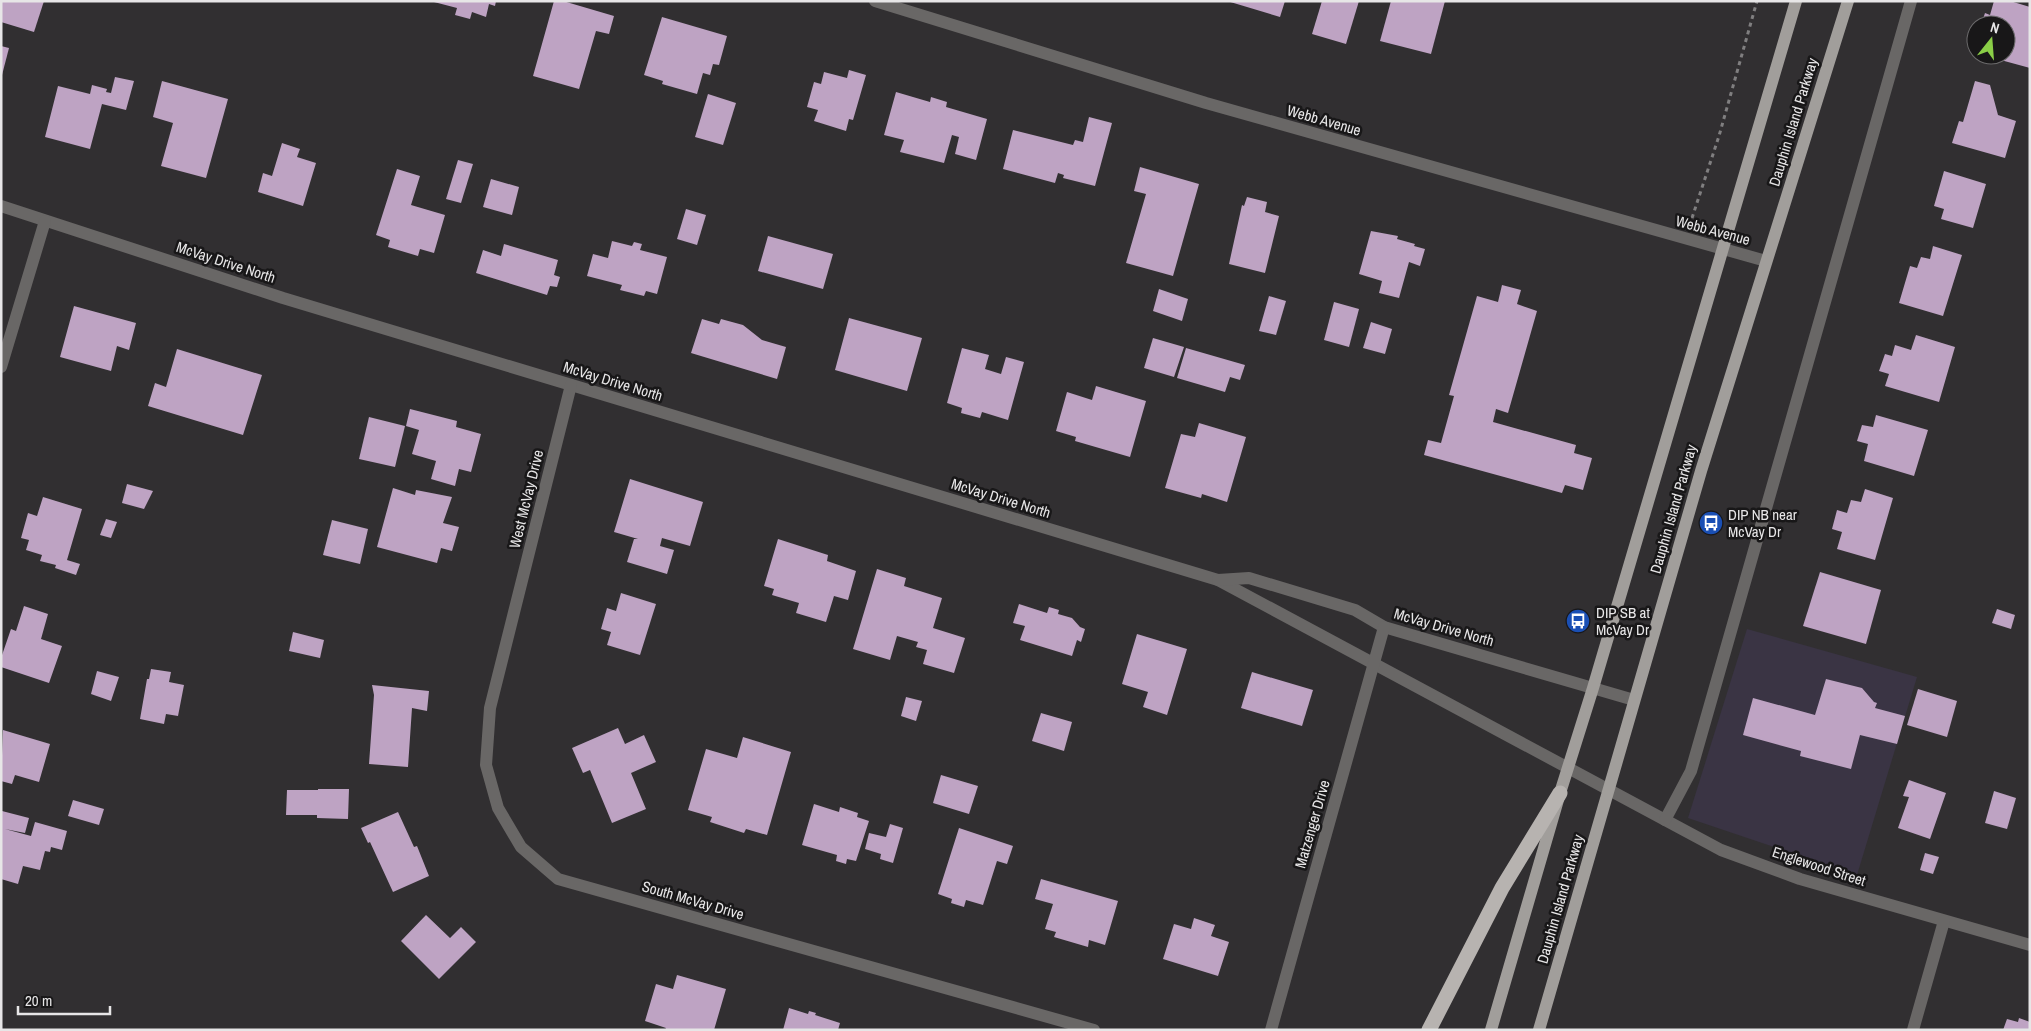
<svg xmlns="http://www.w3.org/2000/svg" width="2031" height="1031" viewBox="0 0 2031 1031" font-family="'Archivo Narrow',sans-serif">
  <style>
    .commercial { fill: #3a3444 }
    .building { fill: #bea3c3 }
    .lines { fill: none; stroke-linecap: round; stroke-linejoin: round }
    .path { stroke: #807f80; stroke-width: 3; stroke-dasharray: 4 4; stroke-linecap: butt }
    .minor { stroke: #696766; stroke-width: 12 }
    .major { stroke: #a19e9b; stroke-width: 12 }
    .highway { stroke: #b7b3b0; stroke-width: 15 }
    .labels { text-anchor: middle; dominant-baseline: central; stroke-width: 5; stroke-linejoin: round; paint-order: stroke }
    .street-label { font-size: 15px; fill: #e7e6e7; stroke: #181718 }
    .poi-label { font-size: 15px; fill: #e7e6e7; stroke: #181718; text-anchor: start }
  </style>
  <rect width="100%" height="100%" fill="#312f31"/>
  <!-- commercial -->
  <path class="commercial" d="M1747 629 1917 677 1857 875 1688 818Z"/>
  <!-- building -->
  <g class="building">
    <path d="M1 1H44L34 32 1 22Z"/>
    <path d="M496 1 495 6 489 4 486 17 472 12 470 19 455 15 457 8 434 2Z"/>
    <path d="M554 1H563L614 16 609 34 596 31 579 89 533 76Z"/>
    <path d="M1227 1H1285L1280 17Z"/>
    <path d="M1322 1H1359L1346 44 1312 34Z"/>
    <path d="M1391 1H1445L1431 54 1380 41Z"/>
    <path d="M1994 1H2010L2030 7V68L1986 56 2006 55V25H1981L1985 13 1990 15Z"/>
    <path d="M662 17 727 36 719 65 713 64 710 75 703 73 697 94 662 84 663 81 644 75Z"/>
    <path d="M1 46 9 48 2 75H1Z"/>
    <path d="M849 70 866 75 853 120 849 119 846 131 814 121 818 110 807 107 814 82 821 84 824 72 847 78Z"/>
    <path d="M115 77 134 81 126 110 102 104 90 149 45 137 58 86 90 94 92 85 107 89 106 92 111 93Z"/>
    <path d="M162 81 228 99 206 178 161 166 173 123 153 117Z"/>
    <path d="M1975 81 1990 85 1998 115 2016 121 2005 158 1952 143 1959 121 1963 122Z"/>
    <path d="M896 92 930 102 931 97 947 102 946 107 987 119 976 160 955 154 959 137 952 135 944 163 900 152 904 140 884 135Z"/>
    <path d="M708 94 736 103 723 145 695 137Z"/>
    <path d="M1089 117 1112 123 1095 186 1063 178 1064 175 1058 173 1055 183 1003 169 1013 130 1073 145 1075 140 1083 142Z"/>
    <path d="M282 143 300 149 297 157 316 163 303 206 258 192 263 173 272 176Z"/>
    <path d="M458 160 473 164 461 203 446 199Z"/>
    <path d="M1140 167 1199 184 1173 276 1126 263 1146 194 1134 191Z"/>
    <path d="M397 169 420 176 411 205 445 215 434 253 420 249 418 256 388 247 390 240 376 235Z"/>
    <path d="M1944 171 1986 184 1973 228 1941 219 1944 209 1934 206Z"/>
    <path d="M491 179 519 187 512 215 483 207Z"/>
    <path d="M1247 197 1267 202 1265 212 1279 216 1265 273 1229 264 1242 205 1244 206Z"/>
    <path d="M686 209 706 215 697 245 677 239Z"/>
    <path d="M1371 231 1398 236 1397 239 1415 244 1414 246 1425 249 1420 266 1409 262 1399 298 1379 293 1382 281 1359 274Z"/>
    <path d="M768 236 833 254 823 289 758 271Z"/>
    <path d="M612 241 632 246 634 242 642 244 640 250 667 257 657 294 646 291 644 296 620 290 622 285 587 276 593 254 608 258Z"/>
    <path d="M504 244 558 260 554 275 560 277 557 287 550 286 547 295 476 273 483 250 501 256Z"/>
    <path d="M1933 246 1962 255 1943 316 1899 303 1910 266 1917 268 1921 257 1930 259Z"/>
    <path d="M1502 285 1521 290 1517 304 1537 311 1508 413 1496 409 1493 422 1576 445 1574 453 1592 458 1583 490 1565 485 1562 493 1424 455 1428 440 1441 443 1454 396 1449 395 1477 296 1498 302Z"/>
    <path d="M1159 289 1188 299 1182 321 1153 311Z"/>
    <path d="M1269 296 1286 301 1276 335 1259 331Z"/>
    <path d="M1334 302 1359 309 1349 347 1324 340Z"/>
    <path d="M74 306 136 323 129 350 117 346 111 371 60 357Z"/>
    <path d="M849 318 922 338 907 391 835 370Z"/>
    <path d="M702 319 719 324 721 319 743 325 762 340 786 347 777 379 691 353Z"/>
    <path d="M1371 322 1392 329 1385 354 1363 348Z"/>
    <path d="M1916 335 1955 347 1939 402 1885 386 1889 374 1879 371 1885 354 1892 356 1895 345 1911 350Z"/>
    <path d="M1153 338 1184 347 1174 377 1144 368Z"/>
    <path d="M962 348 989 355 985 369 1001 374 1006 357 1024 362 1008 420 982 412 980 418 961 413 962 408 947 403Z"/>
    <path d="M1186 348 1245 365 1240 380 1230 377 1225 392 1177 378Z"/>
    <path d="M177 349 262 375 243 435 148 406 155 383 166 387Z"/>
    <path d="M1096 386 1146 401 1130 457 1075 441 1076 437 1056 431 1067 392 1092 400Z"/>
    <path d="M410 409 457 421 456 427 481 434 471 472 459 469 455 486 431 479 436 461 412 454 419 430 406 426Z"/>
    <path d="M1876 415 1928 430 1914 476 1864 461 1868 444 1857 441 1862 425 1873 427Z"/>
    <path d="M369 417 405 426 395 467 359 459Z"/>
    <path d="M1199 423 1246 437 1227 502 1202 494 1201 498 1165 488 1181 434 1195 437Z"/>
    <path d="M630 479 703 502 690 546 662 538 660 546 674 550 667 574 627 562 634 539H638L614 532Z"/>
    <path d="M127 484 153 491 144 509 122 503Z"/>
    <path d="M393 488 415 495 416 490 452 497 443 523 459 527 452 551 441 548 437 563 377 547Z"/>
    <path d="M1865 489 1893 498 1875 560 1837 549 1842 532 1832 529 1837 510 1847 513 1851 500 1861 502Z"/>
    <path d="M43 497 82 509 67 560 80 564 76 575 55 568 56 565 40 561 42 555 26 550 29 540 21 538 28 513 37 516Z"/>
    <path d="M106 519 117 522 111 538 100 535Z"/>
    <path d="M332 520 368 529 360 564 323 555Z"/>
    <path d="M778 539 828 555 827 561 856 571 848 600 834 596 826 622 796 613 799 603 772 595 774 589 764 586Z"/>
    <path d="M877 569 906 578 904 586 942 598 933 628 965 638 954 673 923 664 927 650 916 647 918 642 897 636 890 660 853 649Z"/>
    <path d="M1820 572 1881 590 1866 644 1803 626Z"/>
    <path d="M621 593 656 604 640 655 607 645 611 632 601 629 607 608 616 611Z"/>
    <path d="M1019 604 1047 613 1049 607 1059 610 1058 614 1072 618 1080 627 1085 629 1081 642 1077 640 1072 656 1020 640 1025 626 1013 623Z"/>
    <path d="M24 606 48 614 41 639 62 646 49 683 1 667V658L11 629 16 631Z"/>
    <path d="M1997 609 2015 615 2011 629 1992 623Z"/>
    <path d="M293 632 324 640 320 658 289 651Z"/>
    <path d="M1137 634 1187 649 1167 715 1143 707 1148 692 1122 684Z"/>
    <path d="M151 669 171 672 169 682 184 685 178 716 166 714 164 724 140 719 147 679H149Z"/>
    <path d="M97 671 119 677 111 701 91 694Z"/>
    <path d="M1252 672 1313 690 1302 726 1241 708Z"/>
    <path d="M1826 679 1862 688 1874 702 1877 703 1875 708 1905 716 1897 744 1860 735 1851 769 1800 756 1801 751 1743 735 1753 698 1815 715Z"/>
    <path d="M372 685 429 691 427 711 412 708 408 767 369 764 374 695Z"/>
    <path d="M1918 689 1957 701 1947 737 1907 725Z"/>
    <path d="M906 697 922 701 916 721 901 716Z"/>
    <path d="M1041 713 1072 722 1064 751 1032 741Z"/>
    <path d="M618 728 625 744 644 735 656 762 631 773 646 809 612 823 590 770 583 773 572 748Z"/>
    <path d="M3 730 50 744 39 782 15 775 12 784 1 781Z"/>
    <path d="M743 737 791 752 767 835 746 829 744 833 710 822 712 817 688 810 706 749 737 758Z"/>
    <path d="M941 775 978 786 969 814 933 803Z"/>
    <path d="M1909 780 1946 793 1930 839 1898 828 1909 797 1903 796Z"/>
    <path d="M318 789H349L348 819 317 818V815H286L287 790H318Z"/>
    <path d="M1994 791 2016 798 2007 829 1985 823Z"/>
    <path d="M73 800 104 809 99 825 68 816Z"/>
    <path d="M814 804 839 812 840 807 858 813 857 817 869 821 856 861 847 859 846 864 836 861 837 855 802 845Z"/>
    <path d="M2 811 29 818 25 833 5 829 31 836 35 822 67 831 62 850 51 847 50 852 45 851 40 870 23 866 18 884 1 879Z"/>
    <path d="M398 812 414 847 417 846 429 876 393 892 370 842 368 843 361 828Z"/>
    <path d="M890 824 903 828 893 863 880 859 881 854 865 849 869 833 886 837Z"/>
    <path d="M959 828 1013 846 1007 864 997 861 983 905 966 900 964 907 951 903 952 899 938 894Z"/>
    <path d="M1925 853 1939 857 1933 874 1920 870Z"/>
    <path d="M1041 879 1118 901 1105 945 1089 940 1088 947 1054 937 1056 932 1045 929 1053 904 1035 899Z"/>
    <path d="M426 915 450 938 461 927 476 942 439 979 401 941Z"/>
    <path d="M1194 918 1215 925 1211 936 1229 942 1218 976 1163 959 1174 924 1191 929Z"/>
    <path d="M677 975 726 989 714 1030H665L666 1028 645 1021 656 984 673 989Z"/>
    <path d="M789 1008 808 1014 809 1011 816 1013 815 1015 840 1023 838 1030H783Z"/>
    <path d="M2019 1018 2030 1022V1030H2003L2007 1019 2018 1022Z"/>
  </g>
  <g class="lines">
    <!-- path -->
    <path class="path" d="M1692 218 1719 136 1757 1"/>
    <!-- minor -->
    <g class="minor">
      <path d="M875 1 1206 103 1766 261"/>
      <path d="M1 206 283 298 1218 580 1721 850 1800 879 2030 945"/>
      <path d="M1 367 45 221"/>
      <path d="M571 385 490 708 486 765 498 808 521 847 558 879 1094 1030"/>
      <path d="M1218 580 1249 578 1355 610 1384 627 1634 700"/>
      <path d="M1665 820 1691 771 1911 1"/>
      <path d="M1271 1030 1384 627"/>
      <path d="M1913 1030 1944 921"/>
    </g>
    <!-- major -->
    <g class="major">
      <path d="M1491 1030 1560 793 1593 688 1796 1"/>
      <path d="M1539 1030 1701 471 1848 1"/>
    </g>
    <!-- highway -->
    <path class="highway" d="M1429 1030 1502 888 1560 793"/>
  </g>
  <!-- icons -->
  <defs>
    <g id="bus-disc" transform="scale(1.25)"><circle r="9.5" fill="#1a4fb4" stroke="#181718"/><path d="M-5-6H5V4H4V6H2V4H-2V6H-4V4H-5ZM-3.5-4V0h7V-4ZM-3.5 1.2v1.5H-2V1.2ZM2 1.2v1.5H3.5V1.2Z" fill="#fff"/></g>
  </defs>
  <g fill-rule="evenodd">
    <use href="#bus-disc" x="1711" y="523"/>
    <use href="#bus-disc" x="1578" y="621"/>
  </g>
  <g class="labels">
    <!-- street labels -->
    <g class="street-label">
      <text transform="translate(1324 120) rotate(16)">Webb Avenue</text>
      <text transform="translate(1793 122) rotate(-73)">Dauphin Island Parkway</text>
      <text transform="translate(1713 230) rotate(15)">Webb Avenue</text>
      <text transform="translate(226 262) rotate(18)">McVay Drive North</text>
      <text transform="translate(613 381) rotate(17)">McVay Drive North</text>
      <text transform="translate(1001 498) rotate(17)">McVay Drive North</text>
      <text transform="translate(526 499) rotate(-76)">West McVay Drive</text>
      <text transform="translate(1673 509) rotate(-74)">Dauphin Island Parkway</text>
      <text transform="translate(1444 627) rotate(16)">McVay Drive North</text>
      <text transform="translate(1312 824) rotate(-74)">Matzenger Drive</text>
      <text transform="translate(1819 866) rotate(18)">Englewood Street</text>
      <text transform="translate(1560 899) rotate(-74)">Dauphin Island Parkway</text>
      <text transform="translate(693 900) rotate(16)">South McVay Drive</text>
    </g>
    <!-- poi labels -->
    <g class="poi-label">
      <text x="1728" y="514">DIP NB near<tspan x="1728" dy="17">McVay Dr</tspan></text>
      <text x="1596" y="612">DIP SB at<tspan x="1596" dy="17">McVay Dr</tspan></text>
    </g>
  </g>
  <!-- border -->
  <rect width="2031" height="1031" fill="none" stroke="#e7e6e7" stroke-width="5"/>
  <!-- north arrow -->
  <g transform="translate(1991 40) rotate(17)"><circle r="24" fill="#181718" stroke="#6b6a6b"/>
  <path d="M0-4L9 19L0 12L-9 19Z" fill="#8ace47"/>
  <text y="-8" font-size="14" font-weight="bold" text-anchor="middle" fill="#e7e6e7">N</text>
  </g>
  <!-- scale -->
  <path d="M18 1006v8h92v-8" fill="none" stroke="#e7e6e7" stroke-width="2.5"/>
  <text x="25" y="1006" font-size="15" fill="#e7e6e7" stroke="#181718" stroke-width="4" paint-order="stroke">20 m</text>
</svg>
